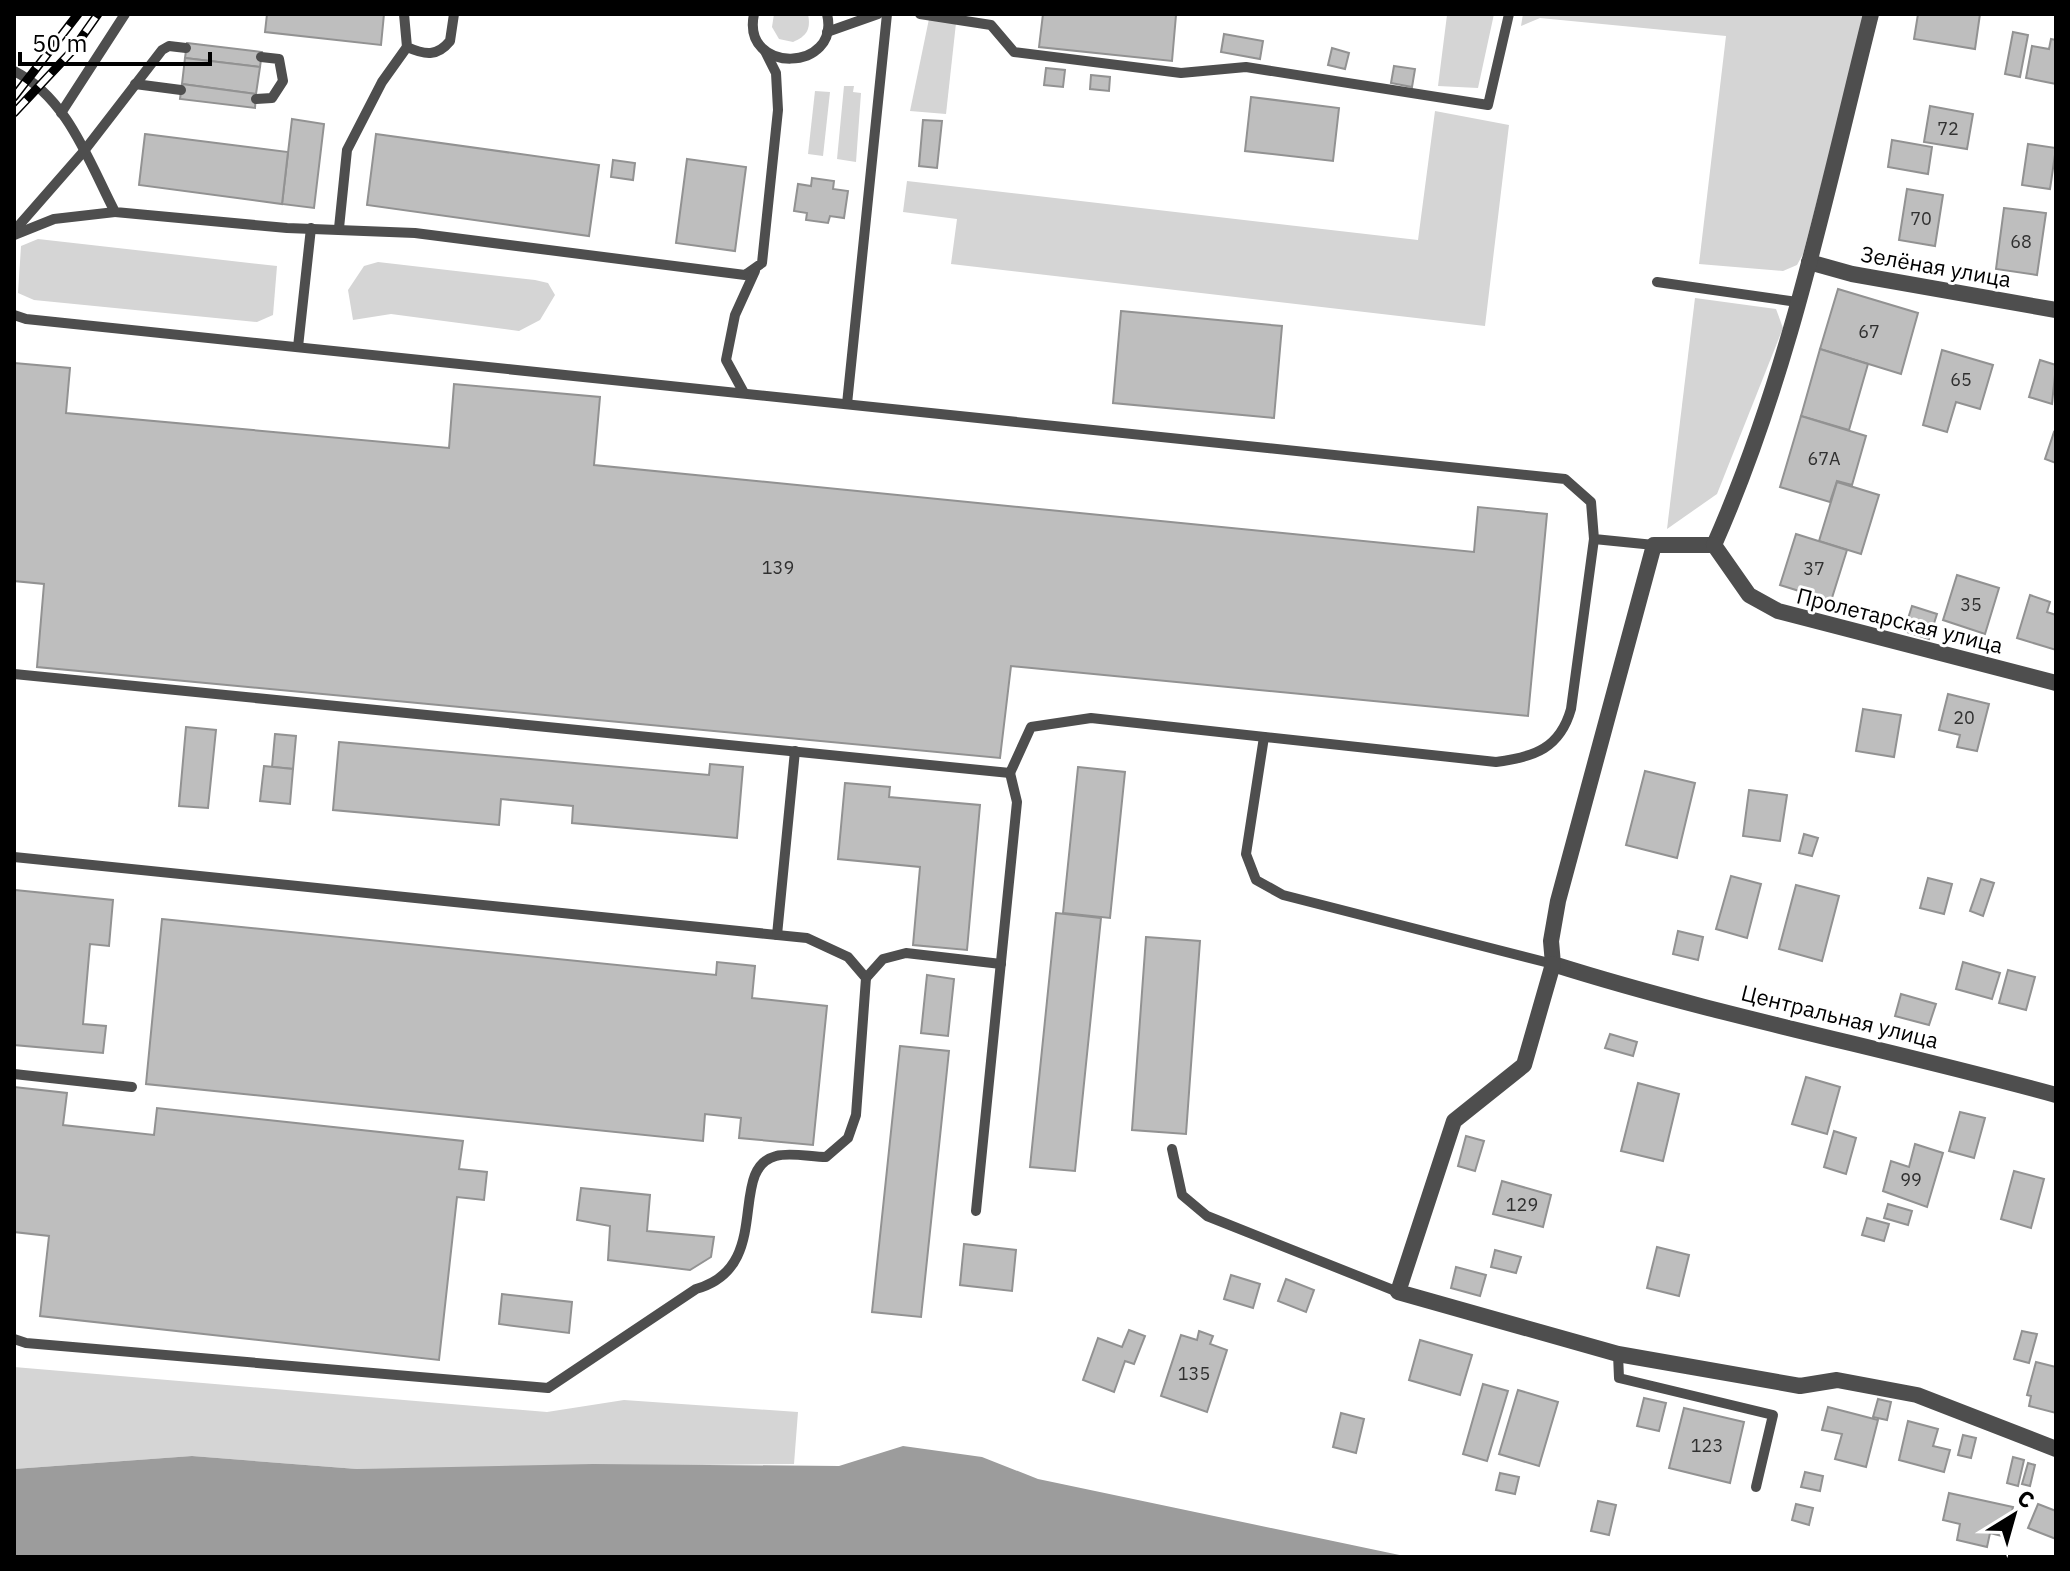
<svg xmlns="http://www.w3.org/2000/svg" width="2070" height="1571" viewBox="0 0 2070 1571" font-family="'IBM Plex Sans',sans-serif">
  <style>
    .green { fill: #d5d5d5 }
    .water { fill: #9c9c9c }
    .building { fill: #bebebe; stroke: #929292; stroke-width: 2 }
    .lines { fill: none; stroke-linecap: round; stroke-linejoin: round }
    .lane { stroke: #4e4e4e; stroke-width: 10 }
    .street { stroke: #4e4e4e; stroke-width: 16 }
    .rail-casing { stroke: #000; stroke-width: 9 }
    .rail { stroke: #fff; stroke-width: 6; stroke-dasharray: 18; stroke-linecap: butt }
    .labels { text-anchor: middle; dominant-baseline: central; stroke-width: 6; stroke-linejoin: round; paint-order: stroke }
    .number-label { font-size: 18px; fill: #303030 }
    .street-label { font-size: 22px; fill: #000; stroke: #fff }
  </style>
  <rect width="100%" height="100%" fill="#fff"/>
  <!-- green -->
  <g class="green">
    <path d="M774 14H808C811 29 807 36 793 42L779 39 772 27Z"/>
    <path d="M930 14H957L946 114 910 111Z"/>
    <path d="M1442 14H1494L1478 88 1438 86 1447 15Z"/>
    <path d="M1523 14H1866L1803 254 1797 265 1783 271 1699 264 1726 36 1540 18 1521 26Z"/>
    <path d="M844 86H854L853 92 861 93 856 162 837 159Z"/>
    <path d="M815 91 830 92 823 156 808 154Z"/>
    <path d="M1435 111 1509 125 1485 326 951 264 957 219 903 212 907 181 1418 240Z"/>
    <path d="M38 239 277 266 273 315 257 322 34 300 18 293 21 246Z"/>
    <path d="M378 262 535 280 548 283 555 295 540 320 519 331 391 314 353 320 348 290 364 266Z"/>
    <path d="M1695 298 1776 309 1783 328 1717 494 1667 529Z"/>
    <path d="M14 1367 547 1412 624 1400 798 1412 794 1464 357 1469 192 1456 14 1469Z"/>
  </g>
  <!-- water -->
  <path class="water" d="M903 1446 982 1457 1038 1479 1409 1557H14V1469L192 1456 357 1469 593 1464 839 1466Z"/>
  <!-- building -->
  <g class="building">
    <path d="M267 14H384L381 45 265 32Z"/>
    <path d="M1043 14 1176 15 1172 61 1039 47Z"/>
    <path d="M1918 14H1980L1975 49 1914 39Z"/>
    <path d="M2013 32 2028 35 2020 77 2005 74Z"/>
    <path d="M1224 34 1263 41 1260 59 1221 52Z"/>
    <path d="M2051 39 2056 40V84L2026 78 2032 46 2049 49Z"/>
    <path d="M187 43 262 52 260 67 185 58Z"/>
    <path d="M1332 48 1349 53 1345 69 1328 65Z"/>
    <path d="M185 58 260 67 256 94 182 84Z"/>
    <path d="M1394 66 1415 69 1412 87 1391 83Z"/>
    <path d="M1046 68 1065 70 1063 87 1044 85Z"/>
    <path d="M1091 75 1110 77 1109 91 1090 89Z"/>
    <path d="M182 84 256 94 255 108 180 99Z"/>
    <path d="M1251 97 1339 108 1333 161 1245 151Z"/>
    <path d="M1930 106 1973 114 1967 149 1924 142Z"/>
    <path d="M292 119 324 124 314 208 282 204Z"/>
    <path d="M923 120 942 121 937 168 919 166Z"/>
    <path d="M145 134 288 152 282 204 139 185Z"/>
    <path d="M376 134 599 165 589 236 367 205Z"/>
    <path d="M1892 140 1932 147 1928 174 1888 167Z"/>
    <path d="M2028 144 2056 148 2050 189 2022 185Z"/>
    <path d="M687 159 746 167 735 251 676 243Z"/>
    <path d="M613 160 635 163 633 180 611 177Z"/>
    <path d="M812 178 834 181 833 189 848 191 844 218 830 216 828 223 806 220 807 213 794 211 798 184 811 186Z"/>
    <path d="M1907 189 1943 195 1935 246 1899 240Z"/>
    <path d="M2004 208 2046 213 2037 275 1996 269Z"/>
    <path d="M1838 289 1918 313 1901 374 1820 349Z"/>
    <path d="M1121 311 1282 326 1274 418 1113 403Z"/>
    <path d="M1820 349 1868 364 1849 430 1801 416Z"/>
    <path d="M1942 350 1993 365 1980 409 1956 402 1947 432 1923 425Z"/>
    <path d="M2040 360 2056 365 2052 404 2029 397Z"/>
    <path d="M14 363 70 368 66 413 449 448 454 384 600 397 594 465 1474 552 1478 507 1547 514 1528 716 1011 666 1000 758 37 667 44 584 14 581Z"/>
    <path d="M1801 416 1866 436 1852 485 1837 481 1830 502 1780 487Z"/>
    <path d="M2054 432 2056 433V463L2045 459Z"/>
    <path d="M1837 482 1879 495 1861 554 1819 541Z"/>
    <path d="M1796 534 1847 550 1831 601 1780 585Z"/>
    <path d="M1957 575 1999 588 1985 634 1943 620Z"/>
    <path d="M2030 595 2050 602 2047 612 2056 615V650L2017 638Z"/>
    <path d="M1912 606 1937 614 1929 639 1904 631Z"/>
    <path d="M1948 694 1989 704 1977 751 1957 747 1960 735 1939 730Z"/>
    <path d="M1863 709 1901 715 1894 757 1856 751Z"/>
    <path d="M186 727 216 730 208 808 179 806Z"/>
    <path d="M275 734 296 736 293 769 272 767Z"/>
    <path d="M339 742 709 775 710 764 743 767 737 838 572 823 573 806 501 799 499 825 333 810Z"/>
    <path d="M264 766 293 769 290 804 260 801Z"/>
    <path d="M1078 767 1125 772 1110 918 1063 913Z"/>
    <path d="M1645 771 1695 783 1677 858 1626 845Z"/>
    <path d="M845 783 890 787 889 797 980 805 967 950 913 945 920 867 838 859Z"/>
    <path d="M1749 790 1787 795 1780 841 1743 836Z"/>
    <path d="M1804 834 1818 838 1812 856 1799 853Z"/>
    <path d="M1731 876 1761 884 1747 938 1716 929Z"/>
    <path d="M1928 878 1952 884 1944 914 1920 908Z"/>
    <path d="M1981 879 1994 883 1983 916 1970 911Z"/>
    <path d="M1796 885 1839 896 1822 961 1779 949Z"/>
    <path d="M15 890 113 900 109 946 90 944 83 1024 106 1026 103 1053 14 1045Z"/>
    <path d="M1056 913 1101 918 1075 1171 1030 1167Z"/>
    <path d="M162 919 716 975 717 962 755 966 752 998 827 1006 813 1145 739 1138 741 1118 705 1114 703 1141 146 1084Z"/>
    <path d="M1678 931 1703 937 1698 960 1673 954Z"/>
    <path d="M1146 937 1200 941 1186 1134 1132 1130Z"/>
    <path d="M1963 962 2000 973 1992 999 1956 989Z"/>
    <path d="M2008 970 2035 977 2026 1010 1999 1003Z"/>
    <path d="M927 975 954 979 948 1036 921 1033Z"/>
    <path d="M1901 994 1936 1004 1929 1025 1895 1016Z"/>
    <path d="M1610 1034 1637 1042 1633 1056 1605 1048Z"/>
    <path d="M900 1046 949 1051 921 1317 872 1312Z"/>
    <path d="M1806 1077 1840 1087 1827 1134 1792 1124Z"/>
    <path d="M1638 1083 1679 1094 1663 1161 1621 1151Z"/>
    <path d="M14 1087 67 1093 63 1125 154 1135 157 1108 463 1141 459 1169 487 1172 484 1200 457 1197 439 1360 40 1316 49 1236 14 1232Z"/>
    <path d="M1960 1112 1985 1118 1974 1158 1949 1151Z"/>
    <path d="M1834 1131 1856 1138 1846 1174 1824 1167Z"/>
    <path d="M1466 1136 1484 1141 1475 1171 1458 1166Z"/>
    <path d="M1915 1144 1943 1153 1927 1207 1883 1191 1891 1161 1909 1167Z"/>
    <path d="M2014 1171 2044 1179 2031 1228 2001 1219Z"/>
    <path d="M1502 1181 1551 1195 1543 1227 1493 1214Z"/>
    <path d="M581 1188 650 1195 647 1231 714 1237 711 1257 690 1270 608 1260 610 1226 577 1220Z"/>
    <path d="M1888 1204 1912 1211 1908 1225 1884 1218Z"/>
    <path d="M1867 1218 1889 1224 1884 1241 1862 1235Z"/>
    <path d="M964 1244 1016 1250 1012 1291 960 1285Z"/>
    <path d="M1657 1247 1689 1255 1679 1296 1647 1288Z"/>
    <path d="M1495 1250 1521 1257 1516 1273 1491 1267Z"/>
    <path d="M1456 1267 1486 1275 1480 1296 1451 1288Z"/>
    <path d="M1231 1275 1260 1284 1253 1308 1224 1299Z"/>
    <path d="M1286 1279 1314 1290 1306 1312 1278 1301Z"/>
    <path d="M502 1294 572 1302 569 1333 499 1324Z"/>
    <path d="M1129 1330 1145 1336 1134 1364 1125 1361 1114 1392 1083 1380 1098 1338 1122 1347Z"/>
    <path d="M1199 1331 1213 1336 1210 1344 1227 1350 1207 1412 1161 1396 1181 1335 1197 1340Z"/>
    <path d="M2022 1331 2037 1334 2029 1363 2014 1359Z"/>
    <path d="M1420 1340 1472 1355 1460 1395 1409 1380Z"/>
    <path d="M2036 1362 2056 1367V1413L2029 1406 2031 1396 2027 1395Z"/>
    <path d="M1483 1384 1508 1391 1487 1461 1463 1454Z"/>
    <path d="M1518 1390 1558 1402 1539 1466 1499 1454Z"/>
    <path d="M1644 1398 1666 1403 1659 1431 1637 1426Z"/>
    <path d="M1878 1399 1891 1402 1887 1420 1873 1417Z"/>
    <path d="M1828 1407 1878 1420 1866 1467 1835 1459 1842 1434 1822 1430Z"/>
    <path d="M1684 1408 1744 1422 1730 1483 1669 1468Z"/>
    <path d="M1341 1413 1364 1419 1356 1453 1333 1447Z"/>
    <path d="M1908 1421 1938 1429 1933 1446 1950 1450 1944 1472 1899 1460Z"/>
    <path d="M1963 1435 1976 1438 1971 1458 1958 1455Z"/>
    <path d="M2013 1457 2024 1460 2018 1486 2007 1483Z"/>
    <path d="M2028 1463 2035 1465 2030 1486 2022 1484Z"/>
    <path d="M1805 1472 1823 1476 1820 1491 1801 1487Z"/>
    <path d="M1500 1473 1519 1477 1515 1494 1496 1490Z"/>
    <path d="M1949 1493 2013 1507 2006 1537 1990 1533 1987 1547 1957 1540 1960 1524 1943 1520Z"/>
    <path d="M1598 1501 1616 1505 1609 1535 1591 1531Z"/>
    <path d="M1796 1504 1813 1508 1809 1525 1792 1520Z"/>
    <path d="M2038 1504 2056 1511V1539L2028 1528Z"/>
  </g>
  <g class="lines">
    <!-- lane -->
    <g class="lane">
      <path d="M404 14 407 47C425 55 437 57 450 41L454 14"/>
      <path d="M754 14C741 75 841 72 827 14"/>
      <path d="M920 14 991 25 1014 52 1181 73 1246 67 1488 105 1509 14"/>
      <path d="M827 32 878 14"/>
      <path d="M14 71C67 97 89 162 115 212L287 228 415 233 745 275 762 263 778 110 776 73 765 51"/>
      <path d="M135 84 181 90"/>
      <path d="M256 99 272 98 283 81 279 59 261 57"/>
      <path d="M61 113 125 14"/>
      <path d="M339 228 347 150 382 82 407 47"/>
      <path d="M14 231 84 151 162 50 169 46 186 48"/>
      <path d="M14 235 54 219 115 212"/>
      <path d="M1657 282 1797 302"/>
      <path d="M14 315 26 319 1565 479 1591 502 1594 539 1654 545"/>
      <path d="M298 347 311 228"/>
      <path d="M744 393 726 360 735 315 755 271"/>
      <path d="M847 404 887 14"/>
      <path d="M14 674 1010 773 1031 727 1091 718 1496 762C1535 757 1560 748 1571 709L1594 539"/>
      <path d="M1264 737 1246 854 1256 880 1283 895 1553 964"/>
      <path d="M14 857 807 938 848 957 866 978 856 1115 848 1138 826 1157C811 1157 790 1152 776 1156 726 1169 775 1267 696 1289L548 1388 26 1343 14 1339"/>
      <path d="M777 935 795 751"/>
      <path d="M866 978 883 959 906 953 1001 964"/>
      <path d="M14 1074 132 1087"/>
      <path d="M1172 1149 1182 1195 1207 1216 1398 1292"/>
      <path d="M976 1211 1017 802 1010 773"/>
      <path d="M1618 1354 1619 1378 1773 1415 1756 1487"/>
    </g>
    <!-- street -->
    <g class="street">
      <path d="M1809 262 1852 274 2056 310"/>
      <path d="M1714 545H1654L1558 901 1551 941 1553 964C1718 1016 1889 1049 2056 1095"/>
      <path d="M1714 545C1789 376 1826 193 1871 14"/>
      <path d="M1714 545 1749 595 1778 611 2056 683"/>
      <path d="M1553 964 1524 1065 1454 1121 1398 1292 1618 1354 1800 1386 1837 1380 1917 1395 2056 1449"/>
    </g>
    <!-- rail casing -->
    <g class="rail-casing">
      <g id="rail">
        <path d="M14 97 78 14"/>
        <path d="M14 113 72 51 98 14"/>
      </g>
    </g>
    <!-- rail -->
    <use href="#rail" class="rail"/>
  </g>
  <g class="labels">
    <!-- number labels -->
    <g class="number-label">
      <text x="1948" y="128">72</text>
      <text x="1921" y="218">70</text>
      <text x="2021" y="241">68</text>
      <text x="1869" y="331">67</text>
      <text x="1961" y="379">65</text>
      <text x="1824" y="458">67А</text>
      <text x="778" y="567">139</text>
      <text x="1814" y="568">37</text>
      <text x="1971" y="604">35</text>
      <text x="1964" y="717">20</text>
      <text x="1911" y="1179">99</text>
      <text x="1522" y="1204">129</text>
      <text x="1194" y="1373">135</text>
      <text x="1707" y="1445">123</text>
    </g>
    <!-- street labels -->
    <g class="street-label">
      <text transform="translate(1936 266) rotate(10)">Зелёная улица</text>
      <text transform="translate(1900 620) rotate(14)">Пролетарская улица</text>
      <text transform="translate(1840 1016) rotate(14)">Центральная улица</text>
    </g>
  </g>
  <!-- border -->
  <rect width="2070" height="1571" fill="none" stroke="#000000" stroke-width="32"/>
  <!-- north arrow -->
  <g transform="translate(2014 1515) rotate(37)" stroke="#ffffff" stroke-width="6" paint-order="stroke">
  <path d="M0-6L14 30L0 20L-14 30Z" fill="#000000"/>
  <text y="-12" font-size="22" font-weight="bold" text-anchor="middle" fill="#000000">С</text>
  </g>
  <!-- scale -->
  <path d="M20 52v12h190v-12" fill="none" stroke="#000000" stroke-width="4"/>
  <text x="32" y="52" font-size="24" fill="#000000" stroke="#ffffff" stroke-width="6" paint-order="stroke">50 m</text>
</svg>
